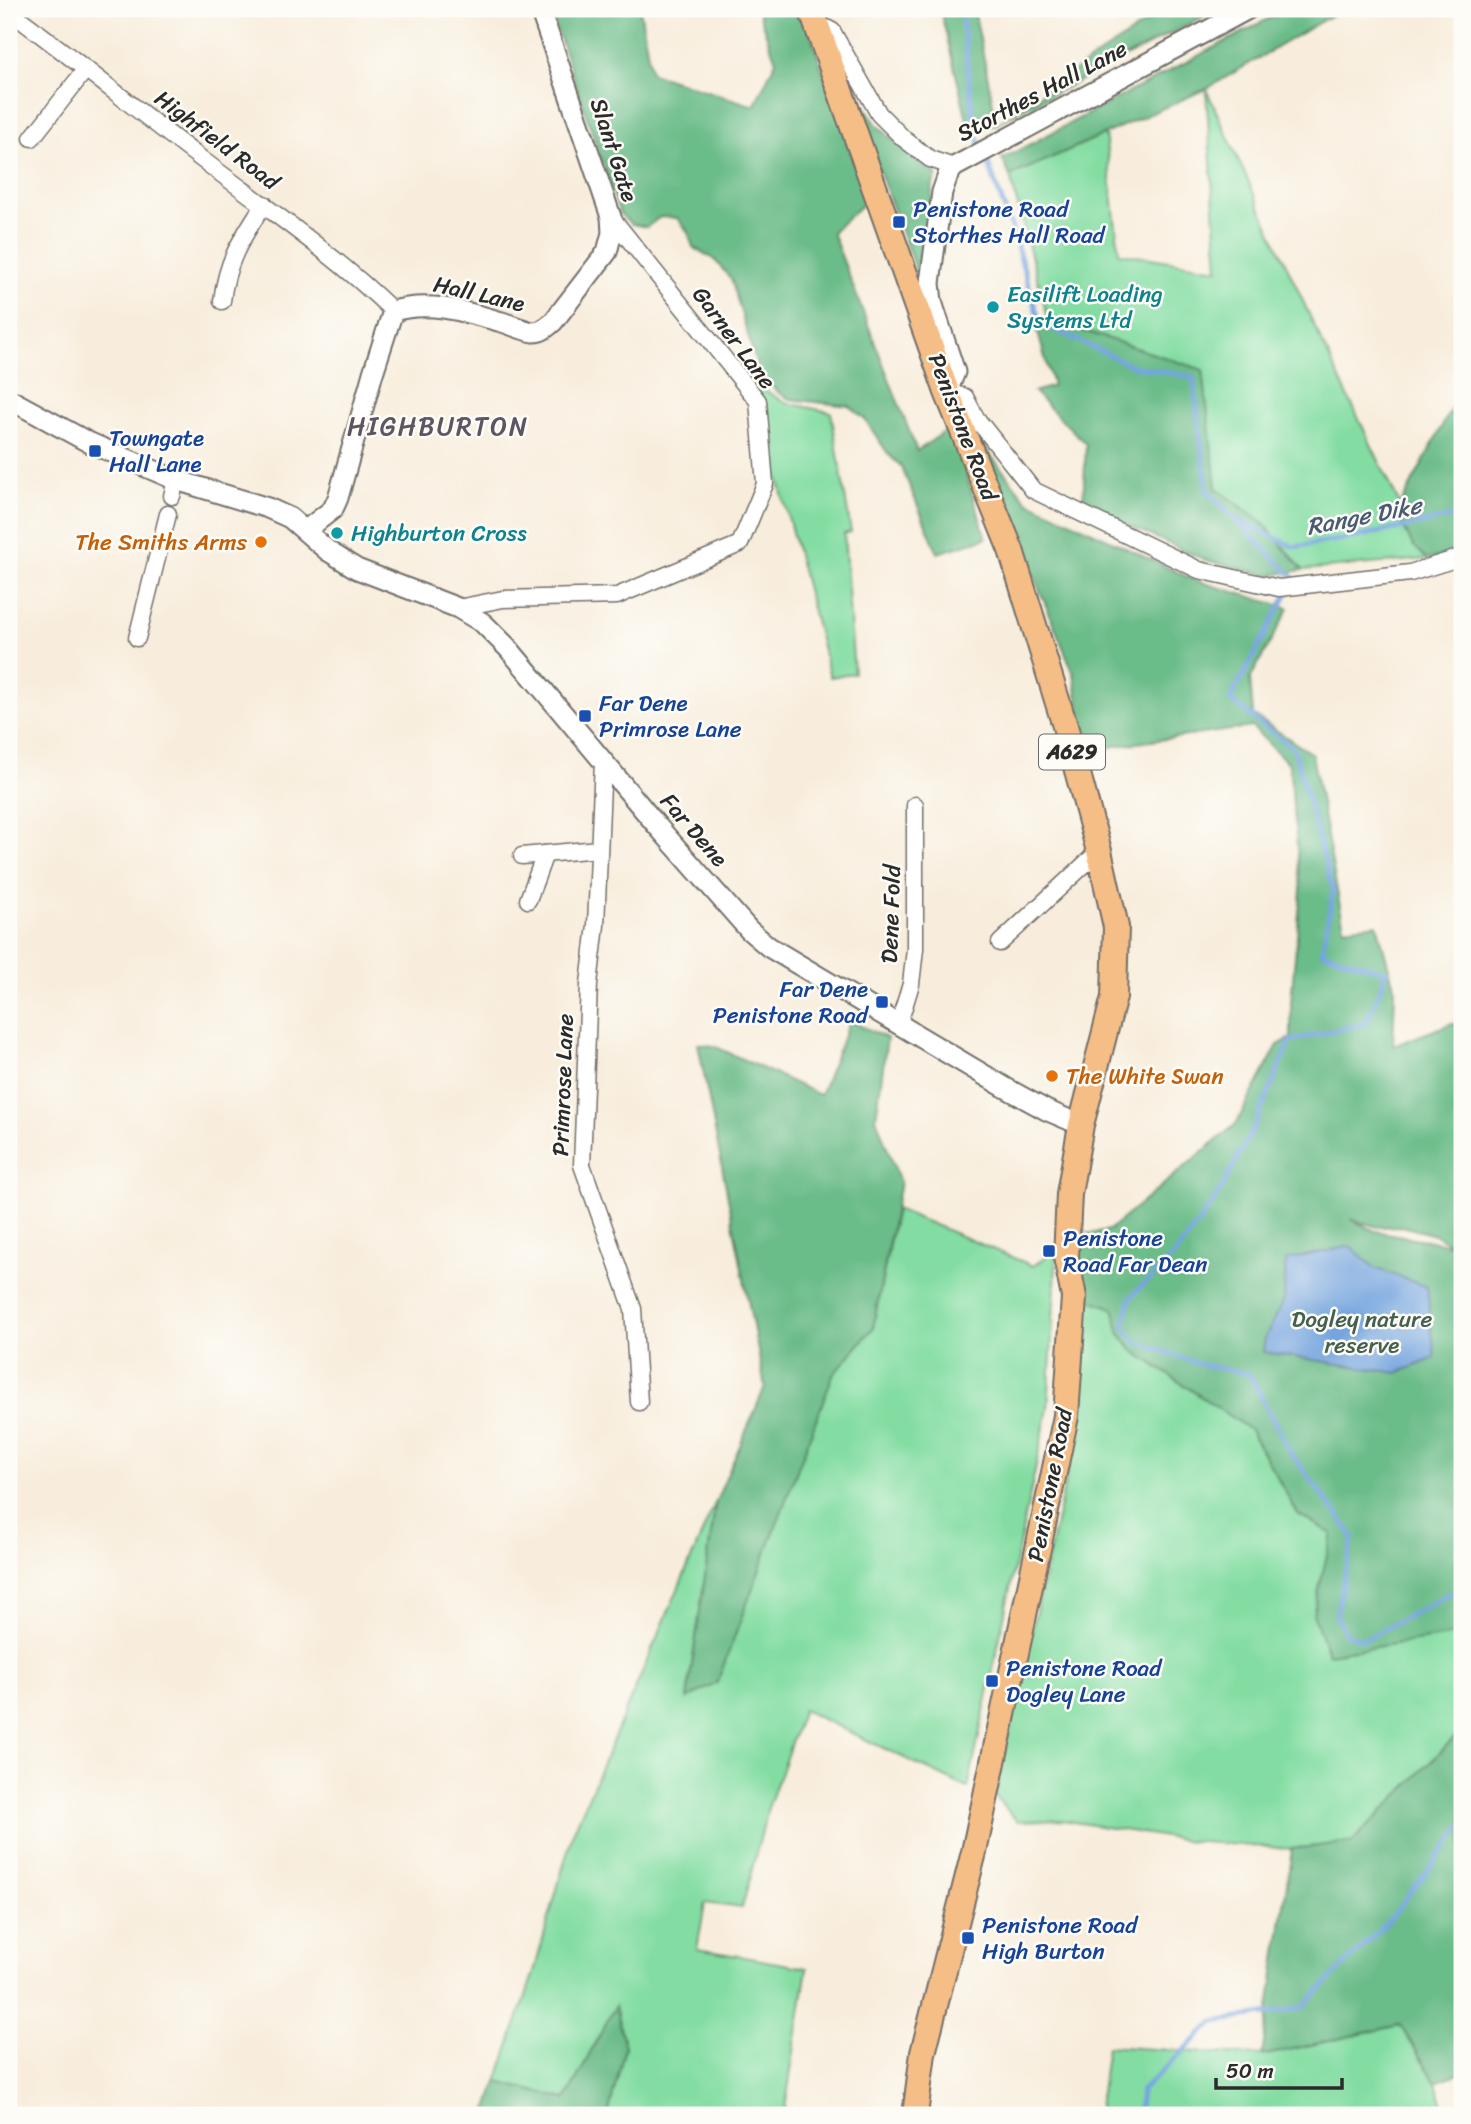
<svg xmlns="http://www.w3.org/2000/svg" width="1471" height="2124" viewBox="0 0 1471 2124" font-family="Sriracha,sans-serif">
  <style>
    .green { fill: #83dda2; stroke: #578466; stroke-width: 2 }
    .forest { fill: #6abc88; stroke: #4a745a; stroke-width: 2; fill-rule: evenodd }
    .water { fill: #75a4de; stroke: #506884; stroke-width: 2 }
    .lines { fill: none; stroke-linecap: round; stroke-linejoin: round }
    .stream { stroke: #75a4de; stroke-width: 5 }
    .minor-casing { stroke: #736f69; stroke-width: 19 }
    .tertiary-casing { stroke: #736f69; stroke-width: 23 }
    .trunk-casing { stroke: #736f69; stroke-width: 28 }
    .minor { stroke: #fff; stroke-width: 16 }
    .tertiary { stroke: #fff; stroke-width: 19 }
    .trunk { stroke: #f6be87; stroke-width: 24 }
    .transit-dot { fill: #1a4fb4; stroke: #fdfcf7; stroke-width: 2.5 }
    .culture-dot { fill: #0f9aa8; stroke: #fdfcf7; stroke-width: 2.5 }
    .food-dot { fill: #e8710a; stroke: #fdfcf7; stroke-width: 2.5 }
    .labels { text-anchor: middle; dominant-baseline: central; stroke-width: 5; stroke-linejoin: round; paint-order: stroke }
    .shield { fill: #fdfcf7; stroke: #6a6a68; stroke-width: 2 }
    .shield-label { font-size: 21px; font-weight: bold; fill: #2b2b2b }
    .street-label { font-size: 23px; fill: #2b2b2b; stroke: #fdfcf7 }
    .transit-label { font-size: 23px; fill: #164399; stroke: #fdfcf7; text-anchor: start }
    .culture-label { font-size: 23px; fill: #0d838f; stroke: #fdfcf7; text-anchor: start }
    .food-label { font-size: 23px; fill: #c56008; stroke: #fdfcf7; text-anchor: end }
    .park-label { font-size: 23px; fill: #45604f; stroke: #fdfcf7 }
    .water-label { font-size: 24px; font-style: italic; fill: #495b73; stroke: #fdfcf7 }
    .quarter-label { font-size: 26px; letter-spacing: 2px; fill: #5f5562; stroke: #fdfcf7 }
  </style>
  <rect width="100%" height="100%" fill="#fdfcf7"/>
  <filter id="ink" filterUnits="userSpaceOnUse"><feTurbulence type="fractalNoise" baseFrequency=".0143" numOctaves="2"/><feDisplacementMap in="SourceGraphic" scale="14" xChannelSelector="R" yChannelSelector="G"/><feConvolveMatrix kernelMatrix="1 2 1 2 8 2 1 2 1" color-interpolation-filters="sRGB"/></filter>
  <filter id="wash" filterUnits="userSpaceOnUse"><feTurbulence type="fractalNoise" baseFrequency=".00686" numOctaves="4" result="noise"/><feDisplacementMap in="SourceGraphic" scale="28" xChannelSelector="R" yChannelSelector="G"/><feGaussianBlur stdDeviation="1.57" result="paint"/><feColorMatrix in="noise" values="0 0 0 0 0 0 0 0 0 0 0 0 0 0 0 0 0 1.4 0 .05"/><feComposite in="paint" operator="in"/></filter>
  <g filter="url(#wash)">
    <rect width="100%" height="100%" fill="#f8eddc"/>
    <!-- green -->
    <g class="green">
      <path d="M1206 89 1313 323 1399 503C1396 524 1412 545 1427 559L1303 570 1263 523 1216 488 1203 370 1048 319 1010 176 1105 134 1119 253 1218 269Z"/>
      <path d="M753 383 786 403 831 412 851 532 844 534 854 673 830 677Z"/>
      <path d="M896 1209 1033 1266 1057 1249 1048 1408 968 1788 803 1710 768 1808 742 1908 705 1903 697 1949 807 1968 784 2115H608L625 2047 566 2100 497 2082 534 1972 572 1835 716 1501 687 1698 717 1682 833 1374 873 1328Z"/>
      <path d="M1083 1297 1113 1308 1120 1334 1134 1351 1250 1430 1298 1514 1332 1534 1328 1654 1462 1634V1730L1352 1842 1292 1849 1190 1841 1062 1820 1017 1821 995 1796 1080 1416Z"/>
      <path d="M1400 2025 1436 2082 1446 2115H1098L1107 2046 1262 2056Z"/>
    </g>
    <!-- forest -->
    <g class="forest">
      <path d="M550 9H640L651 73 754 106 776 61 757 9H802L867 200 832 232 917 451 951 427 986 538 938 553 901 466 889 455 864 418 849 406 790 399 779 393 767 382 758 369 731 279 715 260 693 247 688 232 677 218 660 217 647 227 631 224 620 214Z"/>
      <path d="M940 9H974L997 124 1166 9H1218L996 124 970 132Z"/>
      <path d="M1287 9H1342L1206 89 1010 176 1002 159Z"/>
      <path d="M843 71 876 124 908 154 937 175 933 184 921 285Z"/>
      <path d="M1048 319 1203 370 1216 488 1263 523 1303 570 1270 575 1205 560 1083 505 1086 444 1034 392 1053 386 1036 326Z"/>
      <path d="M1462 388V553L1427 559 1412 544 1397 512Z"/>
      <path d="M978 439 1027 501 1194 580 1289 608 1250 679 1253 715 1312 754 1344 928 1377 924 1395 990 1393 1046 1452 1023 1462 1024V1634L1328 1654 1313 1614 1332 1534 1298 1514 1250 1430 1134 1351 1120 1334 1113 1308 1083 1297 1075 1236 1109 1230 1236 1124 1278 1045 1291 1038V1002L1301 890 1289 764 1252 727 1086 750 1074 674ZM1350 1219 1378 1227 1402 1226 1435 1235 1452 1245 1375 1231Z"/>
      <path d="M850 1021 887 1038 876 1118 900 1182 873 1328 833 1375 717 1683 687 1699 716 1501 765 1387 698 1044 714 1046 820 1095Z"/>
      <path d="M1462 1730V2072L1436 2082 1400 2025 1262 2056 1292 1849 1352 1842Z"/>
      <path d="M615 2006 625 2047 608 2115H486L497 2082 566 2099Z"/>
    </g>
    <!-- water -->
    <path class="water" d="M1350 1246 1375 1268 1427 1287 1435 1358 1397 1373 1263 1352 1265 1338 1284 1300 1286 1260Z"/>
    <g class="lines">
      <!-- stream -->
      <g class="stream">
        <path d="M957 9 962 16 974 127 981 146"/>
        <path d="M985 155 1011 226 1040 323 1133 366 1193 377 1207 491 1295 579 1230 700 1294 749 1333 891 1322 952 1387 972 1366 1023 1290 1041 1255 1125 1216 1198 1176 1253 1130 1298 1124 1327 1135 1341 1199 1364 1249 1374 1290 1452 1353 1536 1336 1615 1346 1634 1364 1640 1462 1587"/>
        <path d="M1240 521 1294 547 1351 538 1462 515"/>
        <path d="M1138 2115 1141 2091 1214 2022 1302 2008 1391 1918 1462 1826"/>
      </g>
    </g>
  </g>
  <g filter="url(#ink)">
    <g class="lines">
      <!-- minor casing -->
      <g class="minor-casing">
        <g id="minor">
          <path d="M9 11C75 59 139 112 204 161 268 209 335 255 393 311"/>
          <path d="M815 22 832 31 879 114 904 139 930 159 954 167"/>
          <path d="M32 138 86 69"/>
          <path d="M222 301C227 259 242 238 264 204"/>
          <path d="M947 392 965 397 976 418 1033 490 1199 570 1279 588 1410 573 1462 557"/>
          <path d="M172 496 176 480"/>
          <path d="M458 608 503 599 617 596 740 544 765 484 758 401 611 217"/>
          <path d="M137 638 168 514"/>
          <path d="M603 762 596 925 589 984 582 1165 633 1309 639 1402"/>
          <path d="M522 856 598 849"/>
          <path d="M528 900 545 854"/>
          <path d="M1000 943 1099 851"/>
          <path d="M899 1023 911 984 915 949V805"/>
        </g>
      </g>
      <!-- tertiary casing -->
      <g class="tertiary-casing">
        <g id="tertiary">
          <path d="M947 392 955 372 932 302 930 283 942 192 948 175 954 167 1248 9"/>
          <path d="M9 399 88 442 176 480 268 508 290 518 328 551 357 569 458 608 483 623 508 648 659 828 749 930 769 947 1006 1088 1046 1110 1081 1125"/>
          <path d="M306 530 333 509 338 498 373 373 393 311C430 300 466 312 502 322 512 325 524 331 534 332 542 332 547 327 553 322L607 252 612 233 611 217 540 9"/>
        </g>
      </g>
      <!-- trunk casing -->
      <g class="trunk-casing">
        <path id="trunk" d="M811 9 947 392 1011 550 1065 726 1099 851 1116 927 1114 997 1081 1125 1069 1194 1066 1257 1074 1297 1066 1416 974 1852 923 2053 915 2115"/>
      </g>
      <!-- minor -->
      <use href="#minor" class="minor"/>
      <!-- tertiary -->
      <use href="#tertiary" class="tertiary"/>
      <!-- trunk -->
      <use href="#trunk" class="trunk"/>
    </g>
  </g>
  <!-- markers -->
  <g class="transit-dot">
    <rect x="892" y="215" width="14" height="14" rx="3.5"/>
    <rect x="88" y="444" width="14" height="14" rx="3.5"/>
    <rect x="578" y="709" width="14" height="14" rx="3.5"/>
    <rect x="875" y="995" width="14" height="14" rx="3.5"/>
    <rect x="1042" y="1244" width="14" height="14" rx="3.5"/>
    <rect x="985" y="1674" width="14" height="14" rx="3.5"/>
    <rect x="961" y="1931" width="14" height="14" rx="3.5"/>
  </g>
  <g class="culture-dot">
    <circle cx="993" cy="307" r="7"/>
    <circle cx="337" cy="533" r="7"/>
  </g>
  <g class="food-dot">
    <circle cx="261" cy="542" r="7"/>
    <circle cx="1052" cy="1076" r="7"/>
  </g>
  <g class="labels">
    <!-- shield labels -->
    <rect class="shield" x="1039" y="734.5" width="66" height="35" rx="5"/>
    <g class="shield-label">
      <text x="1072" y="752">A629</text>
    </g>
    <!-- street labels -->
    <g class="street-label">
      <text transform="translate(1042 91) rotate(-28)">Storthes Hall Lane</text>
      <text transform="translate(217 140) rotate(37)">Highfield Road</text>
      <text transform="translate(614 150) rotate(72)">Slant Gate</text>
      <text transform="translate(479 294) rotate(13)">Hall Lane</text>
      <text transform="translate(734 338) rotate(53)">Garner Lane</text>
      <text transform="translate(963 427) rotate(69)">Penistone Road</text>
      <text transform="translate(694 830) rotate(49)">Far Dene</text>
      <text transform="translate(891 914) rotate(-88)">Dene Fold</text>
      <text transform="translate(563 1085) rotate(-88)">Primrose Lane</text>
      <text transform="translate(1050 1485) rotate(-79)">Penistone Road</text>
    </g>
    <!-- transit labels -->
    <g class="transit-label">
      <text x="913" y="209">Penistone Road<tspan x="913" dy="26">Storthes Hall Road</tspan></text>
      <text x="109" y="438">Towngate<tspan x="109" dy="26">Hall Lane</tspan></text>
      <text x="599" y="703">Far Dene<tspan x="599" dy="26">Primrose Lane</tspan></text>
      <text x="868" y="989" text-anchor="end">Far Dene<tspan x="868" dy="26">Penistone Road</tspan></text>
      <text x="1063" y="1238">Penistone<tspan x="1063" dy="26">Road Far Dean</tspan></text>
      <text x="1006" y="1668">Penistone Road<tspan x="1006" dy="26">Dogley Lane</tspan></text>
      <text x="982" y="1925">Penistone Road<tspan x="982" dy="26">High Burton</tspan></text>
    </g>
    <!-- culture labels -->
    <g class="culture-label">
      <text x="1007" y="294">Easilift Loading<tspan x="1007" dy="26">Systems Ltd</tspan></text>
      <text x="351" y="533">Highburton Cross</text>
    </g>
    <!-- food labels -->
    <g class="food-label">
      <text x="247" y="542">The Smiths Arms</text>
      <text x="1066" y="1076" text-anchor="start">The White Swan</text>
    </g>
    <!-- park labels -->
    <g class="park-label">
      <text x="1362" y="1319">Dogley nature<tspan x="1362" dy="26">reserve</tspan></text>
    </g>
    <!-- water labels -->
    <g class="water-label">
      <text transform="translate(1364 516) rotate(-11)">Range Dike</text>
    </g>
    <!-- quarter labels -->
    <g class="quarter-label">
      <text x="438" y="426">HIGHBURTON</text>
    </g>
  </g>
  <!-- margin -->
  <rect width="1471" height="2124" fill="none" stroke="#fdfcf7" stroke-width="35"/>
  <!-- scale -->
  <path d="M1216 2078v10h126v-10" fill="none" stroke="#2b2b2b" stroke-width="3.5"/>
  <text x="1226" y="2078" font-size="21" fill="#2b2b2b" stroke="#fdfcf7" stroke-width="5" paint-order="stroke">50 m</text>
</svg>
